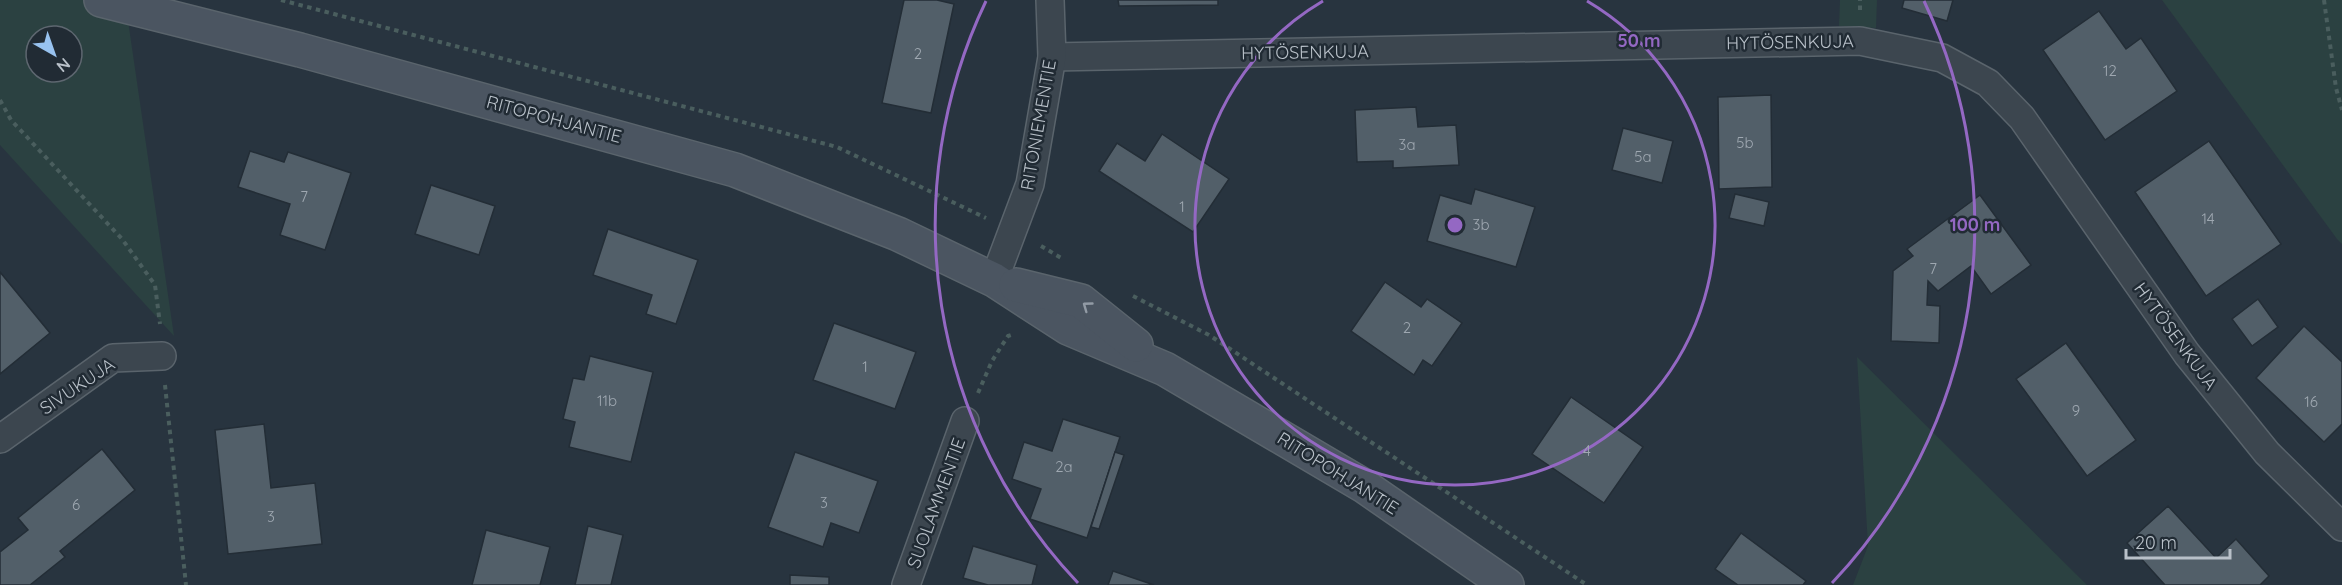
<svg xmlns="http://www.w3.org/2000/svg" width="2342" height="585" viewBox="0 0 2342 585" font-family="Quicksand,sans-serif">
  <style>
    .green { fill: #2b4141; fill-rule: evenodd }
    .building { fill: #525f69; stroke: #232d36; stroke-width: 1.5 }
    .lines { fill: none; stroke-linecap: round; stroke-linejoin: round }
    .street-casing { stroke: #5a646c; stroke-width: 30 }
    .secondary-casing { stroke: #5a646c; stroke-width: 36 }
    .path { stroke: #4a5e5e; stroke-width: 4; stroke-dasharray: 4.5 4.5; stroke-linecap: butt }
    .street { stroke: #3c464f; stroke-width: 27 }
    .secondary { stroke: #4b5561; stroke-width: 33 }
    .oneway { stroke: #929ba5 }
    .ring { fill: none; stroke: #9468c3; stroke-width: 3 }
    .labels { text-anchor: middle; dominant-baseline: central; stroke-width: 5; stroke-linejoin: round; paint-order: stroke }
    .number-label { font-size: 15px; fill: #9fa8b1 }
    .street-label { font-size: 18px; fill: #b9c1c9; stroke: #212b34 }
    .centre { fill: #9468c3; stroke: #212b34; stroke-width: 3 }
    .ring-label { font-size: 18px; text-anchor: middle; font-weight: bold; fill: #9468c3; stroke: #212b34; stroke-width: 5; stroke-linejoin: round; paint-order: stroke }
  </style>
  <rect width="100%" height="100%" fill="#28343f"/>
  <!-- green -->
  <g class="green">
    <path d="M0 0H125L174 336 0 145ZM36 36H72V72H36Z"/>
    <path d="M1840 0H1877L1876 28 1839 26Z"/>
    <path d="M2162 0H2342V244L2337 239Z"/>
    <path d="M1857 357 2087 585H1853L1868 546Z"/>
  </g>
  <!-- building -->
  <g class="building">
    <path d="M904 0H937L954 4 931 113 882 103Z"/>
    <path d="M1118 0H1218V5L1119 6Z"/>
    <path d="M1904 0H1953L1947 21 1902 8Z"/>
    <path d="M2099 11 2126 49 2141 38 2177 91 2105 140 2043 50Z"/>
    <path d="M1771 95 1772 187 1719 189 1718 97Z"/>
    <path d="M1416 107 1418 127 1456 125 1459 165 1393 168V161L1357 162 1355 110Z"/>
    <path d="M1623 128 1673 141 1662 183 1612 170Z"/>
    <path d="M1162 134 1229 179 1193 232 1099 171 1117 143 1145 161Z"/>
    <path d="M2209 141 2281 244 2206 296 2135 192Z"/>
    <path d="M250 151 284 162 288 152 351 173 325 250 280 235 290 204 238 187Z"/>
    <path d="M431 185 495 206 479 255 415 234Z"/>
    <path d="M1475 189 1535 207 1516 267 1427 241 1440 195 1471 204Z"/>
    <path d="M1735 194 1769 202 1764 226 1729 218Z"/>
    <path d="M1980 195 2031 265 1991 294 1971 266 1938 291 1928 281 1927 305 1940 306 1939 343 1891 341 1893 271 1913 256 1907 249Z"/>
    <path d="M608 229 698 260 676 324 646 314 652 295 593 275Z"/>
    <path d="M0 272 50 333 0 374Z"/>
    <path d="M1385 282 1421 307 1427 299 1462 323 1432 366 1423 360 1414 375 1351 331Z"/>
    <path d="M2258 299 2278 327 2252 346 2232 319Z"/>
    <path d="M834 323 916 352 895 409 813 380Z"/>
    <path d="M2304 326 2342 362V424L2324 442 2256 378Z"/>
    <path d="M2066 343 2136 440 2087 476 2016 379Z"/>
    <path d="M590 356 653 372 631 462 569 447 575 422 563 419 573 378 584 380Z"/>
    <path d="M1571 397 1643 447 1604 503 1532 454Z"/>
    <path d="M1063 419 1120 437 1087 538 1030 519 1041 489 1012 479 1024 442 1052 451Z"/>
    <path d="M264 424 271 488 315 483 322 544 228 554 215 430Z"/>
    <path d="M102 449 135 490 60 551 65 557 30 585H0V552L28 530 18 518Z"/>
    <path d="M795 452 878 481 859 533 831 523 823 547 768 527Z"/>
    <path d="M1115 452 1124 455 1099 529 1091 527Z"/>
    <path d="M2168 506 2216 558 2236 539 2269 576 2260 585H2165L2127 543Z"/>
    <path d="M588 526 623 535 611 585H575Z"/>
    <path d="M486 530 550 547 540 585H472Z"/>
    <path d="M1741 533 1806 581 1803 585H1738L1715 569Z"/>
    <path d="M973 546 1037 565 1032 585H988L963 578Z"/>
    <path d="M1113 571 1154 585H1108Z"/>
    <path d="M790 575 829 577V585H790Z"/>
  </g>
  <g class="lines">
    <!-- street casing -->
    <g class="street-casing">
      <g id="street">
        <path d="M1052 57 1860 41 1942 58 1988 83 2022 118 2187 354 2267 453 2342 527"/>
        <path d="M994 280 1030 184 1052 57 1050 0"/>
        <path d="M0 439 113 358 162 356"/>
        <path d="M906 585 965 421"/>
      </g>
    </g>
    <!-- secondary casing -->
    <g class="secondary-casing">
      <g id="secondary">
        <path d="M101 0 300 50 735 170 898 234 994 280 1068 328 1165 369 1364 486 1507 585"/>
        <path d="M1016 285 1081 301 1136 345"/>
      </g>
    </g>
    <!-- path -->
    <g class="path">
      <path d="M281 0 837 147 986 218"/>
      <path d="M2324 0 2336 88 2342 110"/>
      <path d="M1860 10V0"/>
      <path d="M0 100 11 120 122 239 155 285 160 324"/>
      <path d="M1041 246 1063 259"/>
      <path d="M1133 296 1209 335 1587 585"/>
      <path d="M165 385 186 585"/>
      <path d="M978 393 992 361 1008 336 1014 334"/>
    </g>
    <!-- street -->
    <use href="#street" class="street"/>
    <!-- secondary -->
    <use href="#secondary" class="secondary"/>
  </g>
  <!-- one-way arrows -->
  <defs><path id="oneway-chevron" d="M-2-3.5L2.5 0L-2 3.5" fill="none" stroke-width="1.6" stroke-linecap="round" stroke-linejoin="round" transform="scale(1.5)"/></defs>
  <use class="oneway" href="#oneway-chevron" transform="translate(1087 306) rotate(-144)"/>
  <!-- distance rings -->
  <g class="ring">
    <path d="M1587 1A260 260 0 1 1 1323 1"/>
    <path d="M1078 583A520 520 0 0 1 986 1M1924 1A520 520 0 0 1 1832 583"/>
  </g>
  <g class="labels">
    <!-- number labels -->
    <g class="number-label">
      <text x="918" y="53">2</text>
      <text x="2110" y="70">12</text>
      <text x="1745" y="142">5b</text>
      <text x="1407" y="144">3a</text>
      <text x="1643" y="156">5a</text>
      <text x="304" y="196">7</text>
      <text x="1182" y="206">1</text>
      <text x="2208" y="218">14</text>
      <text x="1481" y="224">3b</text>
      <text x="1933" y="268">7</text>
      <text x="1407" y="327">2</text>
      <text x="865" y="366">1</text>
      <text x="607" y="400">11b</text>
      <text x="2311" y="401">16</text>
      <text x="2076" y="410">9</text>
      <text x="1587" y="450">4</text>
      <text x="1064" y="466">2a</text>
      <text x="824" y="502">3</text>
      <text x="76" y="504">6</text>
      <text x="271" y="516">3</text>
    </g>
    <!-- street labels -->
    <g class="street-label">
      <text transform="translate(1790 42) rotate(-1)">HYTÖSENKUJA</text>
      <text transform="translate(1305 52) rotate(-1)">HYTÖSENKUJA</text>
      <text transform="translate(554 119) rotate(15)">RITOPOHJANTIE</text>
      <text transform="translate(1038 125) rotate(-80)">RITONIEMENTIE</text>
      <text transform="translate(2176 336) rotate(54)">HYTÖSENKUJA</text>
      <text transform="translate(77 386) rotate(-34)">SIVUKUJA</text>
      <text transform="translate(1338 473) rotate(32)">RITOPOHJANTIE</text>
      <text transform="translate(936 503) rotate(-70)">SUOLAMMENTIE</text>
    </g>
  </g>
  <circle cx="1455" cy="225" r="9" class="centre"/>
  <g class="ring-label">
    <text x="1639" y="47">50 m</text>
    <text x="1975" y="231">100 m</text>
  </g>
  <!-- north arrow -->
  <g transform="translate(54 54) rotate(140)"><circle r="28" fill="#212b34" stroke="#5e6770" stroke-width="1.5"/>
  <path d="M0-4.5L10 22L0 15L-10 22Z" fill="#98c2ef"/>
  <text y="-9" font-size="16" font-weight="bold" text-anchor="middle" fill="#b9c1c9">N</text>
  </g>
  <!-- scale -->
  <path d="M2126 549v9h104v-9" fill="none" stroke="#b9c1c9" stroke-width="3"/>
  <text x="2135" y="549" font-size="18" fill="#b9c1c9" stroke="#212b34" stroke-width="4.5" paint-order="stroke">20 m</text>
</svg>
